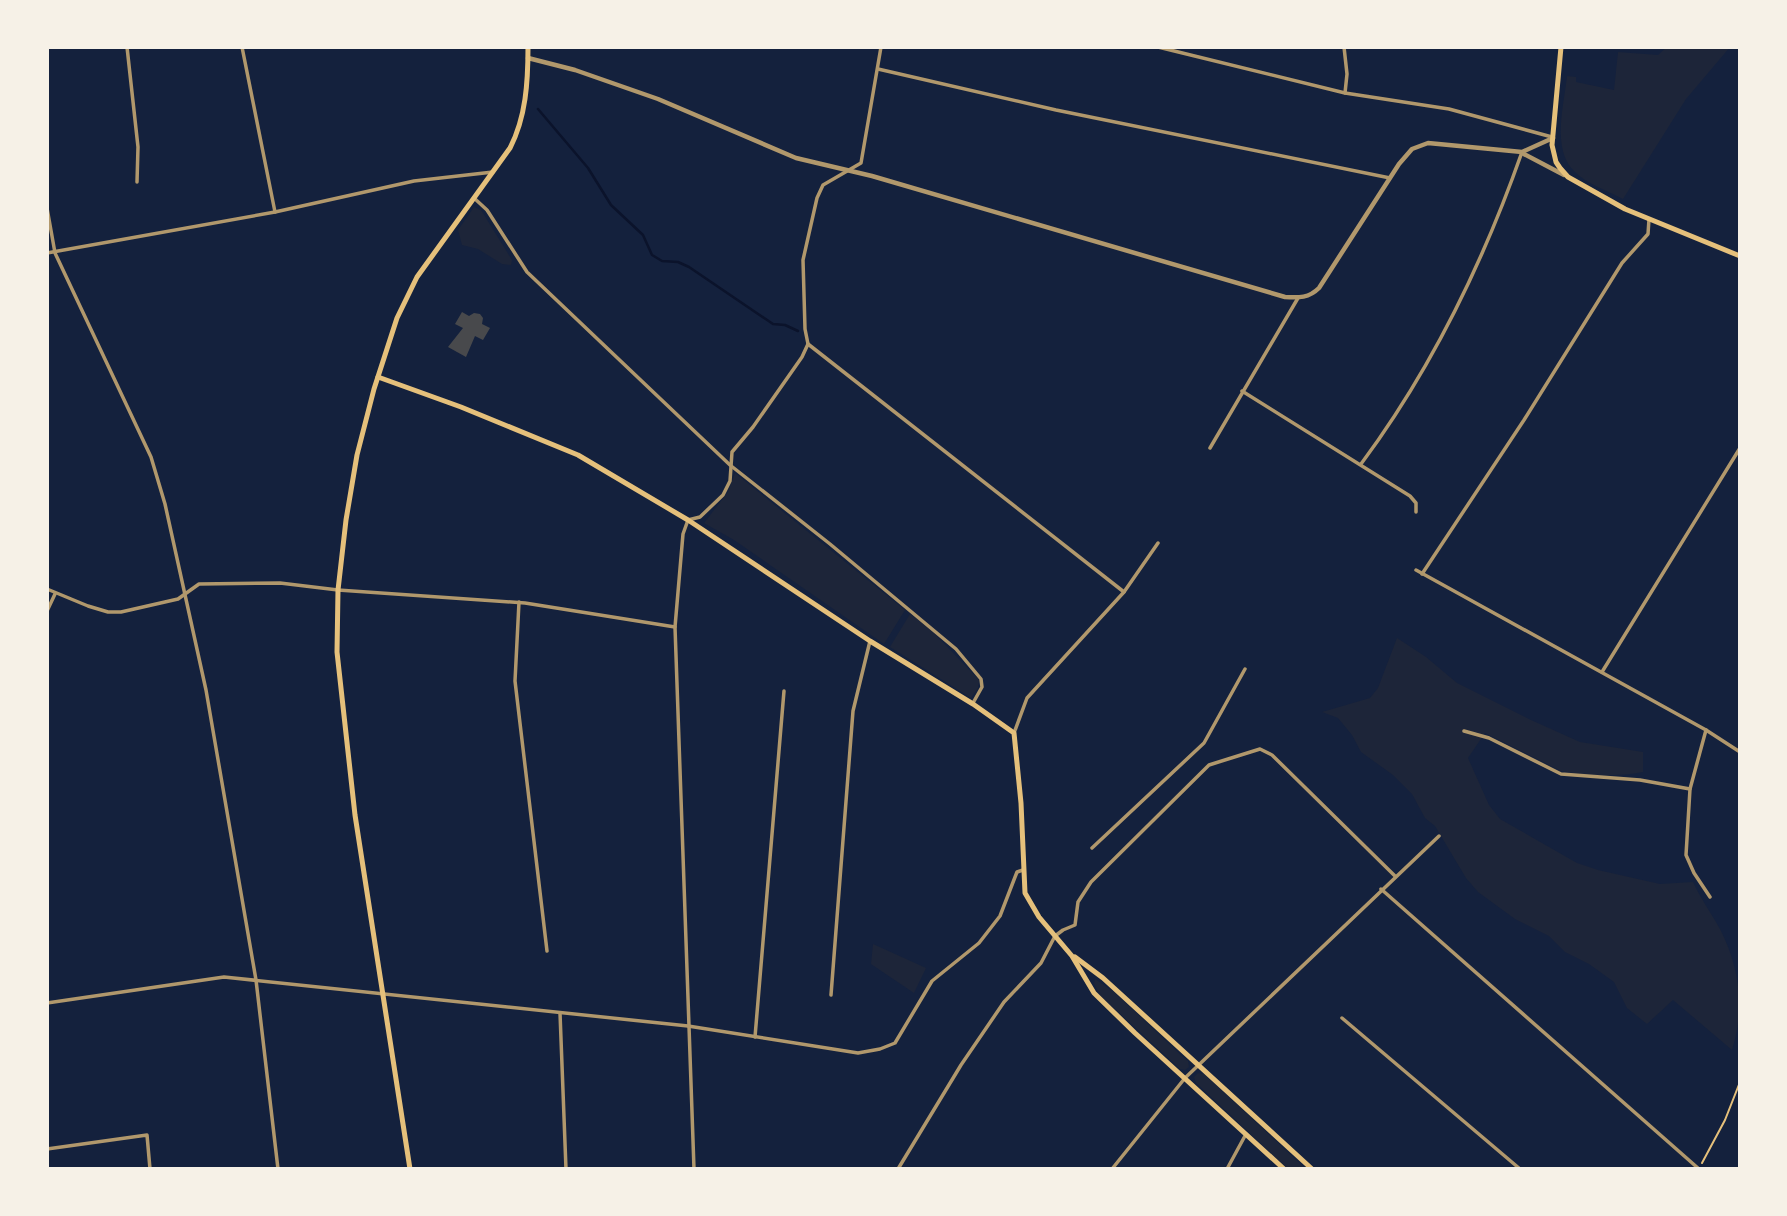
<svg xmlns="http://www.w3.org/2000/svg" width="1787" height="1216" viewBox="0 0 1787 1216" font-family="'DejaVu Sans',sans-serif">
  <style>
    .green { fill: #1d2539 }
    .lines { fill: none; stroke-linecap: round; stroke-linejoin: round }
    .stream { stroke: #0b132b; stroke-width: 2.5 }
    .building { fill: #48494c }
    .path { stroke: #e5c07b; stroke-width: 2 }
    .minor { stroke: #b1986c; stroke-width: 3.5 }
    .tertiary { stroke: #b1986c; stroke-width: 4.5 }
    .secondary { stroke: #e5c07b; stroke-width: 5 }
  </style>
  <rect width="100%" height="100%" fill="#14213d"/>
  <!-- green -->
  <g class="green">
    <path d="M1667 47H1730L1686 99 1623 199C1608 191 1587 184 1575 172 1551 150 1564 105 1567 76L1576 77V82L1614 90 1618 52 1658 55Z"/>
    <path d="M474 207 481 210 512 260 511 265 502 264 478 249 462 245 458 230Z"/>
    <path d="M735 473 905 610 884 644 734 540 704 523 728 492Z"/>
    <path d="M910 614 930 629 979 680 978 688 971 698 890 647Z"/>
    <path d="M1397 638 1426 657 1457 683 1531 720 1580 742 1643 752V772C1618 777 1586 776 1561 771L1485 733 1468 758 1489 805 1500 819 1577 863 1598 870 1660 884 1693 882C1701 899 1711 913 1720 929 1740 968 1745 1009 1732 1050L1673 1000 1647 1024 1627 1008 1614 982 1589 964 1565 952 1549 936 1515 919 1478 892 1466 878 1435 826 1425 818 1412 794 1393 775 1361 752 1352 735 1338 718 1322 712 1370 698 1378 688Z"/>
    <path d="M873 944 926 968 914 993 871 964Z"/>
    <path d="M1095 979 1114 992 1183 1057 1188 1061 1189 1067 1185 1070 1180 1069 1101 996 1094 984Z"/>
    <path d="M1198 1073 1204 1074 1306 1169H1288L1196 1083 1194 1077Z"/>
  </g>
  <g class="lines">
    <!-- stream -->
    <path class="stream" d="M538 109 588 168 611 205 643 235 652 255 662 261 678 262 689 267 773 324 785 325 798 331"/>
  </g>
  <!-- building -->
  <path class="building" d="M462 312 469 316 474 313 480 314 483 318 482 324 490 328 483 340 475 336 466 357 448 347 463 328 455 324Z"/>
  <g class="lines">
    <!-- path -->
    <path class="path" d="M1702 1163 1725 1120 1740 1082"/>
    <!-- minor -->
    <g class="minor">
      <path d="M127 47 138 147 137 182"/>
      <path d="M242 47 275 212"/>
      <path d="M1158 47 1345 93 1449 109 1552 137"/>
      <path d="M1344 47 1347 74 1345 93"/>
      <path d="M878 69 1056 110 1390 178"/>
      <path d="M474 198 487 210 527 272 730 465 830 544 956 649 981 679 982 687 973 703"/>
      <path d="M47 208 55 253 151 457 165 504 206 690 256 980 278 1169"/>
      <path d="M47 253 275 212 414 181 493 172"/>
      <path d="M808 344 1124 592"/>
      <path d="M1242 391 1410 496 1416 503V512"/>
      <path d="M1210 448 1298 298"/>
      <path d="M1361 464C1431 370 1483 263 1522 152"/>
      <path d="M1416 570 1706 730 1740 752"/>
      <path d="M1422 574 1524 420 1622 263 1648 234 1649 219"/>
      <path d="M47 589 88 606 108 612H121L178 599 199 584 280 583 338 590 525 603 675 627"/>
      <path d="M519 602 515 681 547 951"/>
      <path d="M47 611 55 594"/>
      <path d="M1602 672 1740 448"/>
      <path d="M1706 730 1690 789 1686 855 1694 873 1710 897"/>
      <path d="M1464 731 1489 738 1561 774 1640 780 1690 789"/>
      <path d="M1014 733 1027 698 1124 592 1158 543"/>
      <path d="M1092 848 1204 743 1245 669"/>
      <path d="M1381 889 1699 1169"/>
      <path d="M831 995 853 711 870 641"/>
      <path d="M47 1003 224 977 688 1026 858 1053 880 1049 895 1043 932 981 979 943 1000 916 1017 872 1023 870"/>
      <path d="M560 1013 566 1169"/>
      <path d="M1342 1018 1520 1169"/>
      <path d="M755 1037 784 691"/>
      <path d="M47 1149 147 1135 150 1169"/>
      <path d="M694 1169 675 627 683 534 688 520 700 517 723 495 730 481 732 452 753 427 802 357 808 344 805 329 803 260 817 198 823 185 861 163 881 47"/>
      <path d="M898 1169 961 1065 1004 1002 1041 963 1055 936 1063 930 1075 925 1078 902 1091 882 1209 765 1260 749 1272 755 1395 876"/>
      <path d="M1112 1169 1185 1078 1439 836"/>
      <path d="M1227 1169 1246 1134"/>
    </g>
    <!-- tertiary -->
    <g class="tertiary">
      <path d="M528 58 575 70 658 99 796 158 872 176 1285 297C1299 298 1309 298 1319 288L1399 164 1412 149 1428 143 1522 152 1553 138"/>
      <path d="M1522 153 1564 175"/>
    </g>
    <!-- secondary -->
    <g class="secondary">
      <path d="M1561 47 1552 145 1556 162 1560 168 1568 177 1625 209 1740 256"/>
      <path d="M378 377 461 407 578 455 688 520 870 641 973 704 1014 733 1021 803 1025 893 1039 917 1072 956 1094 993 1135 1033 1284 1169"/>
      <path d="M1075 957 1103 978 1312 1169"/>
      <path d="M410 1169 355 815 337 652 338 590 346 520 357 455 374 389 397 318 417 277 510 148C526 117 528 82 528 47"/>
    </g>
  </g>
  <!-- border -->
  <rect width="1787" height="1216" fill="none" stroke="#f6f1e7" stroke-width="98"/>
</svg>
